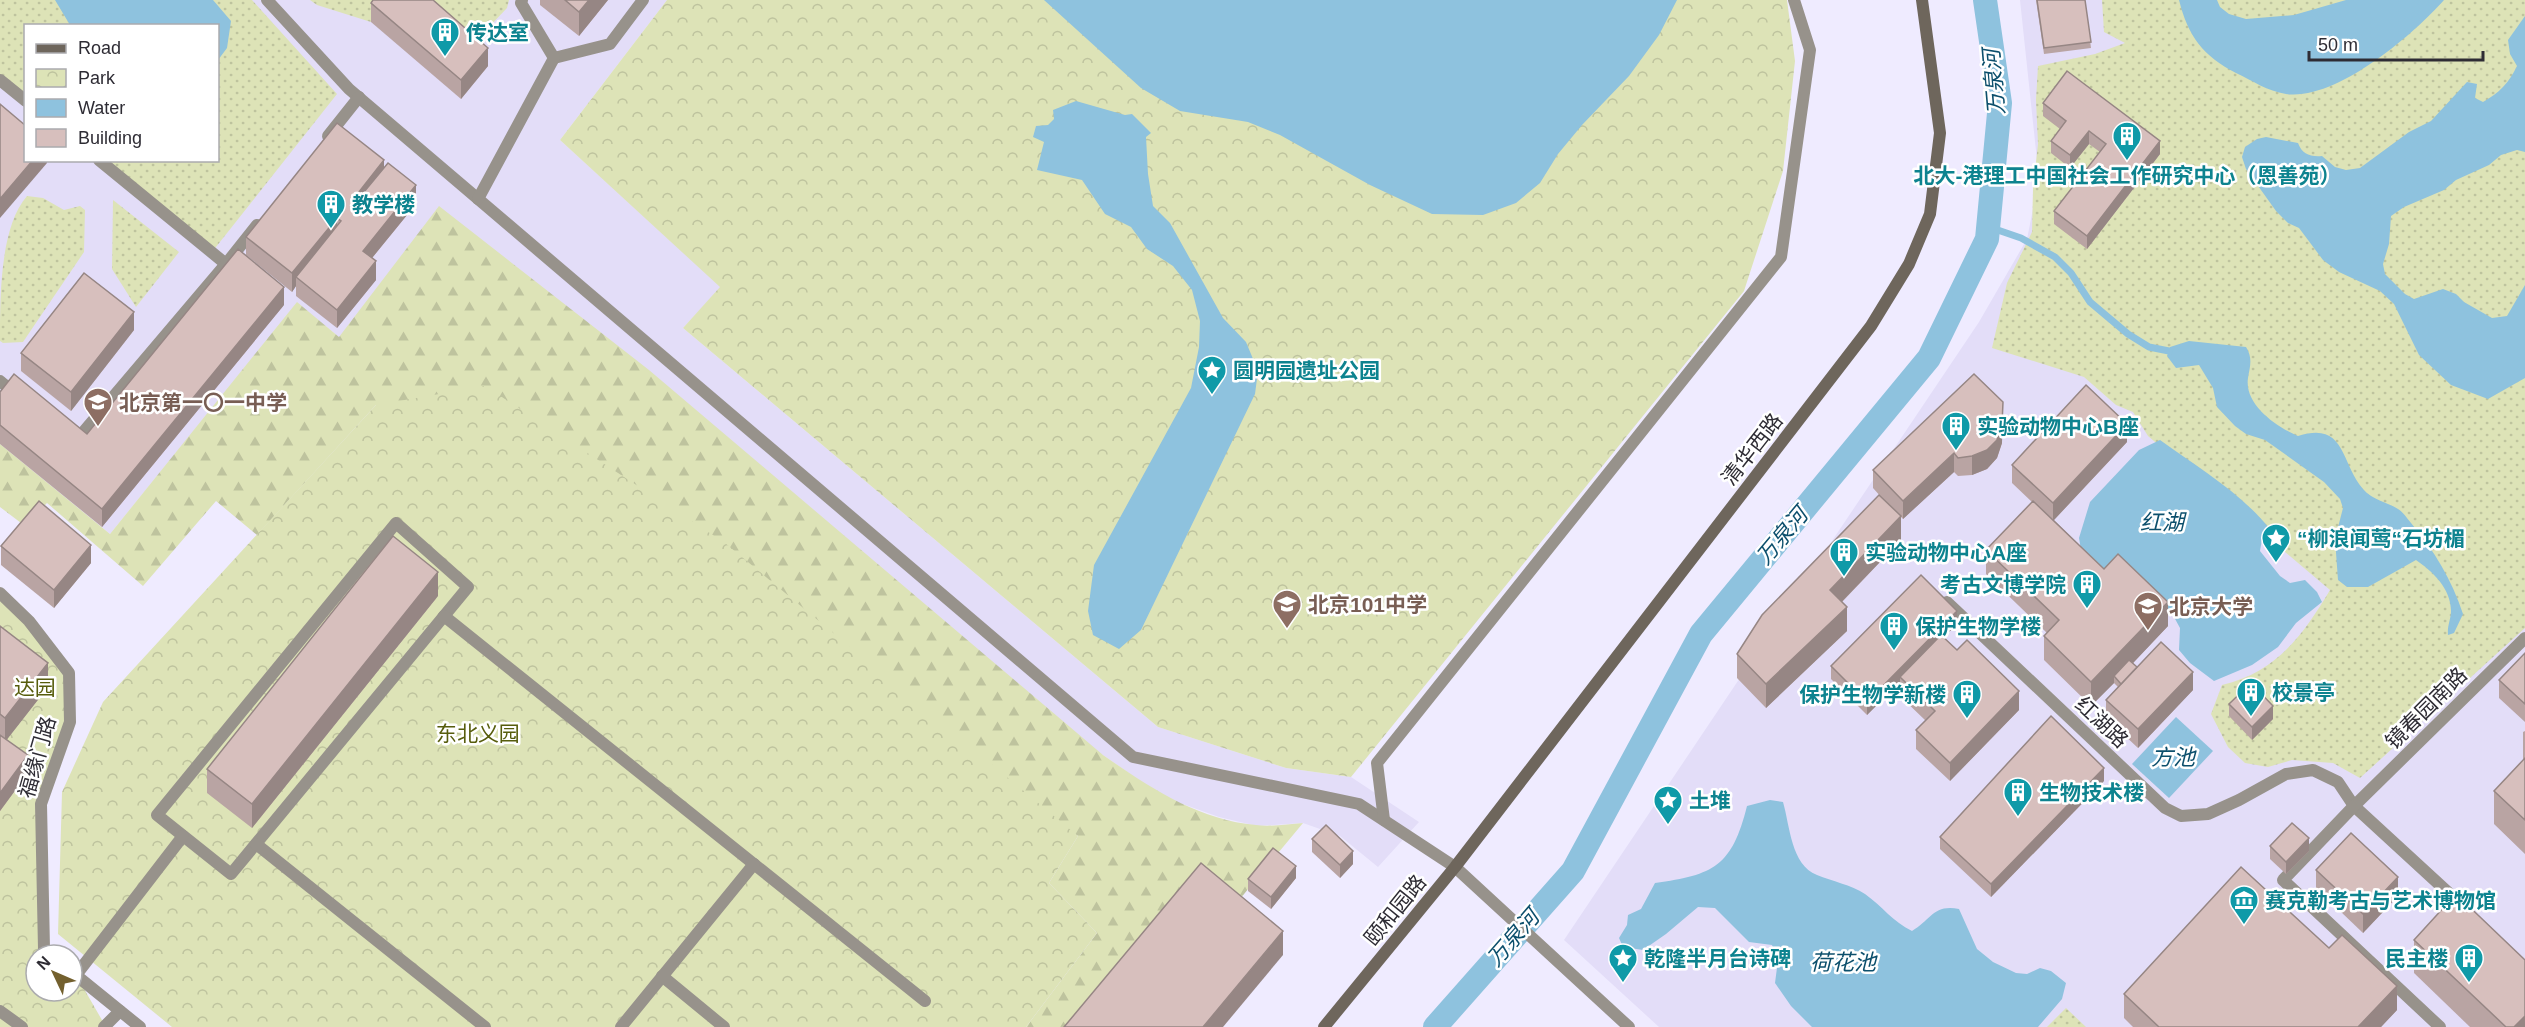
<svg xmlns="http://www.w3.org/2000/svg" width="2525" height="1027" viewBox="0 0 2525 1027" font-family="Helvetica,'Noto Sans SC',sans-serif">
  <style>
    .built { fill: #e3ddf8; fill-rule: evenodd }
    .forest { fill: url(#forest-firs) }
    .park { fill: url(#park-crowns) }
    .garden { fill: url(#garden-dots) }
    .water { fill: #8ec2de }
    .lines { fill: none; stroke-linecap: round; stroke-linejoin: round }
    .stream { stroke: #8ec2de; stroke-width: 7 }
    .canal { stroke: #8ec2de; stroke-width: 24 }
    .service { stroke: #97928b; stroke-width: 12 }
    .minor { stroke: #97928b; stroke-width: 12 }
    .tertiary { stroke: #97928b; stroke-width: 12 }
    .secondary { stroke: #6e665c; stroke-width: 12 }
    .wall { fill: #b9a4a3 }
    .shaded-wall { fill: #968684 }
    .building { fill: #d7bfbd; stroke: #968684; stroke-width: 1.5 }
    .labels { text-anchor: middle; dominant-baseline: central; stroke-width: 5; stroke-linejoin: round; paint-order: stroke }
    .culture-label { font-size: 21px; font-weight: bold; fill: #0d838f; stroke: #fff; text-anchor: start }
    .education-label { font-size: 21px; font-weight: bold; fill: #785e54; stroke: #fff; text-anchor: start }
    .street-label { font-size: 21px; fill: #2e2c34; stroke: #fff }
    .park-label { font-size: 21px; fill: #575d0d; stroke: #fff }
    .water-label { font-size: 22px; font-style: italic; fill: #0c4f6c; stroke: #fff }
  </style>
  <defs>
    <pattern id="forest-firs" width="22" height="20" patternUnits="userSpaceOnUse" patternTransform="scale(1.5)"><rect width="22" height="20" fill="#dde3b7"/><path d="M5 1l3.5 6h-7zM16 11l3.5 6h-7z" fill="#bec39e"/></pattern>
    <pattern id="park-crowns" width="20" height="18" patternUnits="userSpaceOnUse" patternTransform="scale(1.5)"><rect width="20" height="18" fill="#dde3b7"/><path d="M2 6a3 3 0 1 1 6 0M12 15a3 3 0 1 1 6 0" fill="none" stroke="#bec39e"/></pattern>
    <pattern id="garden-dots" width="8" height="8" patternUnits="userSpaceOnUse" patternTransform="scale(1.5)"><rect width="8" height="8" fill="#dde3b7"/><path d="M2 2h.1M6 6h.1" fill="none" stroke="#bec39e" stroke-width="1.8" stroke-linecap="round"/></pattern>
  </defs>
  <rect width="100%" height="100%" fill="#efebff"/>
  <!-- built -->
  <g class="built">
    <path d="M0 0H667L560 140 721 287 683 328 1158 727 1286 768 1351 777 1419 822 1378 867 1340 836 1303 823 1257 826 1219 817 1177 802 1149 787 1103 755 339 337 297 303 110 534 0 444ZM26 26H218V160H26Z"/>
    <path d="M2020 0H2525V1027H1659L1564 940 1979 322 2027 239 2039 179Z"/>
  </g>
  <!-- forest -->
  <path class="forest" d="M439 206 649 370 1103 755C1149 787 1198 820 1256 825 1271 827 1288 824 1303 823L1230 911 1085 1027H1026L1097 933 1049 883 1078 836 376 405 257 535 216 501 143 586 47 503 25 526 0 507V444L110 534 297 302 339 337Z"/>
  <!-- park -->
  <g class="park">
    <path d="M667 0H1787L1795 61 1783 171 1744 291 1351 777 1286 768 1158 727 683 328 720 287 560 140Z"/>
    <path d="M485 386 725 543 1078 836 1049 883 1097 933 1026 1027H172L58 934 62 792 103 702 376 405Z"/>
    <path d="M0 593 69 673 70 722 41 804 44 949 51 955H36V991H72V972L76 975 106 1027H0Z"/>
  </g>
  <!-- garden -->
  <g class="garden">
    <path d="M0 0H252L337 94 212 252 99 161 218 160V26H26L25 101 0 80Z"/>
    <path d="M310 0H389L371 22 317 5Z"/>
    <path d="M411 0H509L507 8 468 49Z"/>
    <path d="M2102 0H2525V628L2360 778 2333 763 2292 760 2268 767 2245 763 2228 747 2211 714 2222 685C2277 672 2303 635 2330 590L2148 436 2133 412 2116 405 2084 377 1992 348 2007 283 2032 232 2033 189 2038 144 2036 100 2038 66 2095 54 2125 43 2104 32Z"/>
    <path d="M27 196 43 198 64 210 80 206 85 210 84 252 23 342 3 343 0 341C0 296 0 227 27 196Z"/>
    <path d="M113 200 179 252 136 307 112 269Z"/>
    <path d="M2066 1008 2086 1027H2047Z"/>
  </g>
  <!-- water -->
  <g class="water">
    <path d="M55 0H213L231 21 227 48 218 60V26L70 25Z"/>
    <path d="M1044 0H1677L1659 35 1629 76 1582 125 1558 154 1540 183 1516 203 1483 215 1432 214 1370 185 1280 135 1248 122 1180 111 1141 88Z"/>
    <path d="M2179 0H2217L2220 7 2229 14 2246 19 2294 15 2346 0H2444C2413 35 2336 101 2286 94 2267 91 2253 81 2236 73 2203 56 2188 36 2179 0Z"/>
    <path d="M2525 16V152L2517 150 2501 155 2489 165 2456 180 2444 190 2404 207 2391 216 2389 244 2383 264 2385 274 2405 294 2414 299 2443 289 2456 294 2464 302 2492 318 2507 316 2525 285V378L2488 399 2451 385 2419 355 2394 304 2380 291 2339 272 2323 260 2299 228 2288 223 2276 211 2246 169 2242 157 2245 147 2257 139 2266 137 2298 143C2302 154 2310 157 2322 156L2335 167 2346 170 2360 168 2409 132 2431 121 2467 82 2477 84 2475 98 2483 102C2499 93 2509 83 2517 66L2510 54 2508 40Z"/>
    <path d="M1076 101 1125 115 1132 114 1151 133 1146 137 1148 174 1153 206 1170 223 1223 318 1246 342 1258 371 1255 394 1141 630 1119 649 1093 635 1088 611 1094 565 1191 388 1199 347 1200 321 1192 290 1173 266 1147 249 1131 227 1105 214 1082 180 1037 170 1044 142 1033 137 1036 126 1048 125 1054 119 1053 110Z"/>
    <path d="M2189 341 2246 347C2253 358 2250 366 2248 378 2244 405 2277 427 2298 436 2346 421 2340 462 2363 489 2372 500 2387 502 2398 509 2403 512 2407 518 2411 523 2434 550 2452 580 2463 614L2454 633 2448 635C2447 626 2451 619 2451 611 2451 588 2432 571 2416 560L2368 587H2347L2338 580 2335 539 2343 508 2340 499 2324 482 2265 440 2246 434 2235 426 2217 407 2213 388 2199 365 2176 368 2167 356 2170 347Z"/>
    <path d="M2160 440C2197 467 2240 492 2269 528L2262 539 2260 551 2280 576 2290 583 2305 580 2317 592 2322 602 2296 623 2278 647 2252 665 2214 681 2190 663 2179 650 2180 628 2174 617 2140 584 2099 575 2082 556 2079 538 2090 502 2139 450Z"/>
    <path d="M2176 717 2213 751 2169 798 2132 764Z"/>
    <path d="M1770 800 1783 802C1790 826 1791 865 1817 875 1832 881 1851 885 1865 894 1882 906 1893 922 1912 931 1931 920 1933 904 1959 909L1977 949 1993 962 2016 973 2027 974 2040 968 2051 971 2066 983 2062 999 2038 1027H1812L1791 1006 1775 983 1778 960 1772 945 1749 942 1715 908 1698 907 1666 934 1643 950 1623 947 1619 938 1627 925 1628 915 1641 909 1655 883C1714 875 1732 866 1747 806Z"/>
  </g>
  <g class="lines">
    <!-- stream -->
    <path class="stream" d="M1989 227 2021 238 2055 257 2071 273 2090 302 2128 334 2149 347 2169 351"/>
    <!-- canal -->
    <path class="canal" d="M1435 1027 1573 871 1701 634 1929 358 1987 239 2000 103 1985 0"/>
    <!-- service -->
    <g class="service">
      <path d="M267 0 349 89 1133 757 1359 804 1455 867"/>
      <path d="M554 58 610 44 643 0"/>
      <path d="M0 80 26 101"/>
      <path d="M328 136 359 97"/>
      <path d="M99 160 226 264 257 225"/>
      <path d="M478 199 554 58 521 3 522 0"/>
      <path d="M0 381 18 396"/>
      <path d="M75 442 226 264"/>
      <path d="M396 523 468 587 231 874 157 815Z"/>
      <path d="M1947 602 2165 808 2181 816 2208 814 2239 800 2286 774 2313 770 2338 782 2354 806 2465 908"/>
      <path d="M444 616 925 1001"/>
      <path d="M1384 820 1377 763 1781 257 1810 50 1794 0"/>
      <path d="M256 844 485 1027"/>
      <path d="M76 975 183 836"/>
      <path d="M662 976 724 1027"/>
      <path d="M0 1011 22 1027"/>
      <path d="M104 1027 120 1011"/>
      <path d="M621 1027 754 864"/>
      <path d="M2440 1027 2283 880 2354 806 2525 638"/>
    </g>
    <!-- minor -->
    <g class="minor">
      <path d="M0 593 29 621 69 673 70 722 41 804 44 949 51 955"/>
      <path d="M72 972 140 1027"/>
    </g>
    <!-- tertiary -->
    <path class="tertiary" d="M1455 867 1629 1027"/>
    <!-- secondary -->
    <path class="secondary" d="M1324 1027 1455 867 1871 326 1909 264 1930 214 1940 133 1922 0"/>
  </g>
  <!-- wall -->
  <g class="wall">
    <path d="M540 0H608L579 36 540 5Z"/>
    <path d="M2036 0H2085L2091 48 2044 54Z"/>
    <path d="M436 2 488 66 461 99 371 22V3Z"/>
    <path d="M2043 103 2160 154 2087 249 2054 224V211L2100 152 2089 144 2070 168 2051 153V141L2060 129 2043 116Z"/>
    <path d="M384 167 416 204 372 258 376 280 337 328 296 296V286L292 292 246 255V237Z"/>
    <path d="M284 305 102 527 0 444V392L87 434Z"/>
    <path d="M134 330 71 411 21 371V353Z"/>
    <path d="M2127 442 2054 520 2104 569 2168 626 2133 663 2137 667 2193 690 2138 748 2106 718V700L2118 687 2114 683 2091 706 2044 660V636L2047 633 1986 574V550L2032 502 2012 483V465Z"/>
    <path d="M2002 443 1997 458 1987 469 1972 475 1958 476 1954 472 1903 519 1901 517V540L1842 602 1847 631 1766 708 1737 678V654L1882 498 1873 488V470Z"/>
    <path d="M1 546 91 563 54 608 1 565Z"/>
    <path d="M438 596 252 828 207 793V769Z"/>
    <path d="M1957 624 1944 637 2019 710 1950 781 1916 749V730L1926 721 1900 696V682L1867 715 1831 679V666Z"/>
    <path d="M0 626 48 687 7 739 28 773 0 811Z"/>
    <path d="M2525 653V722L2499 698V680Z"/>
    <path d="M2229 704 2273 719 2252 740 2229 716Z"/>
    <path d="M2525 731V854L2494 824V791L2523 760V732Z"/>
    <path d="M2104 781 1991 897 1940 849V837Z"/>
    <path d="M1312 839 1353 864 1340 878 1312 852Z"/>
    <path d="M2270 846 2309 851 2286 874 2270 859Z"/>
    <path d="M2316 870 2398 896 2363 933 2316 888Z"/>
    <path d="M1296 878 1271 909 1248 891V879Z"/>
    <path d="M2414 940 2525 1027H2470L2414 973Z"/>
    <path d="M2124 994 2397 1010 2381 1027H2133L2124 1018Z"/>
  </g>
  <!-- shaded-wall -->
  <g class="shaded-wall">
    <path d="M589 0H608L579 36V12Z"/>
    <path d="M488 48V66L461 99V80Z"/>
    <path d="M2089 131V144L2070 168V155Z"/>
    <path d="M2160 141V154L2087 249V236Z"/>
    <path d="M33 160H47V163L0 218V199Z"/>
    <path d="M384 160V179L351 220V202Z"/>
    <path d="M416 185V204L363 269V251Z"/>
    <path d="M337 218V236L296 277V286L292 292V273Z"/>
    <path d="M376 261V280L337 328V310Z"/>
    <path d="M284 287V305L102 527V509Z"/>
    <path d="M134 312V330L71 411V392Z"/>
    <path d="M2003 402 2002 443 1997 458 1987 469 1972 475V456Z"/>
    <path d="M2127 424V442L2053 521V503Z"/>
    <path d="M1954 453V472L1903 519V501Z"/>
    <path d="M1901 516V540L1830 614V590Z"/>
    <path d="M91 545V563L54 608V590Z"/>
    <path d="M438 572V596L252 828V804Z"/>
    <path d="M2168 602V626L2117 680 2114 676V683L2091 706V682Z"/>
    <path d="M1847 607V631L1766 708V684Z"/>
    <path d="M1957 611V624L1902 679 1900 677V682L1867 715V702Z"/>
    <path d="M48 663V687L5 742V718Z"/>
    <path d="M2193 672V690L2138 748V729Z"/>
    <path d="M2019 691V710L1950 781V763Z"/>
    <path d="M2273 706V719L2252 740V727Z"/>
    <path d="M28 755V773L0 811V793Z"/>
    <path d="M2104 768V781L1991 897V884Z"/>
    <path d="M2309 838V851L2286 874V862Z"/>
    <path d="M1353 851V864L1340 878V865Z"/>
    <path d="M1296 866V878L1271 909V897Z"/>
    <path d="M2398 877V896L2363 933V914Z"/>
    <path d="M1283 931V955L1223 1027H1203Z"/>
    <path d="M2397 986V1010L2381 1027H2358Z"/>
    <path d="M2525 1016V1027H2514Z"/>
  </g>
  <!-- building -->
  <g class="building">
    <path d="M373 0H433L488 48 461 80 371 3Z"/>
    <path d="M565 0H589L579 12Z"/>
    <path d="M2037 0H2085L2091 42 2044 48Z"/>
    <path d="M2067 71 2160 141 2087 236 2054 211 2106 144 2089 131 2070 155 2051 141 2066 121 2043 103Z"/>
    <path d="M0 104 26 126V160H33L0 199Z"/>
    <path d="M337 123 384 160 351 202 354 204 388 163 416 185 363 251 376 261 337 310 296 277 341 221 337 218 292 273 246 237Z"/>
    <path d="M238 249 284 287 102 509 0 425V392L14 374 87 434Z"/>
    <path d="M84 273 134 312 71 392 21 353Z"/>
    <path d="M1974 374 2003 402 2002 425 1997 440 1987 450 1972 456 1958 458 1954 453 1903 501 1873 470Z"/>
    <path d="M2086 385 2127 424 2053 503 2012 465Z"/>
    <path d="M1879 495 1901 516 1830 590 1847 607 1766 684 1737 654 1762 615Z"/>
    <path d="M39 501 91 545 54 590 1 546Z"/>
    <path d="M2033 501 2104 569 2118 554 2168 602 2091 682 2044 636 2059 620 1986 550Z"/>
    <path d="M393 536 438 572 252 804 207 769Z"/>
    <path d="M1921 575 1957 611 1867 702 1831 666Z"/>
    <path d="M0 626 48 663 5 718 0 714Z"/>
    <path d="M1941 635 1957 650 1967 640 2019 691 1950 763 1916 730 1935 711 1900 677Z"/>
    <path d="M2161 642 2193 672 2138 729 2106 700Z"/>
    <path d="M2525 653V704L2499 680Z"/>
    <path d="M2129 660 2137 667 2121 684 2114 676Z"/>
    <path d="M2251 683 2273 706 2252 727 2229 704Z"/>
    <path d="M2051 716 2104 768 1991 884 1940 837Z"/>
    <path d="M0 735 28 755 0 793Z"/>
    <path d="M2525 758V820L2494 791Z"/>
    <path d="M2292 823 2309 838 2286 862 2270 846Z"/>
    <path d="M1326 825 1353 851 1340 865 1312 839Z"/>
    <path d="M2351 833 2398 877 2363 914 2316 870Z"/>
    <path d="M1273 848 1296 866 1271 897 1248 879Z"/>
    <path d="M1201 863 1283 931 1203 1027H1064Z"/>
    <path d="M2241 867 2329 948 2342 935 2397 986 2358 1027H2159L2124 994Z"/>
    <path d="M2456 894 2525 960V1016L2514 1027H2506L2414 940Z"/>
  </g>
  <!-- icons -->
  <defs>
    <g id="building-pin" transform="scale(1.5)"><path d="M0 17L-7.5 6A9.5 9.5 0 1 1 7.5 6Z" fill="#0f9aa8" stroke="#fff"/><path d="M-4-6H4V6H1V3H-1V6H-4ZM-2.5-4.3h1.7v1.8h-1.7ZM.8-4.3h1.7v1.8H.8ZM-2.5-1h1.7V.8h-1.7ZM.8-1h1.7V.8H.8Z" fill="#fff"/></g>
    <g id="sight-pin" transform="scale(1.5)"><path d="M0 17L-7.5 6A9.5 9.5 0 1 1 7.5 6Z" fill="#0f9aa8" stroke="#fff"/><path d="M0-6L1.8-2.2L6-1.7L2.9 1.2L3.7 5.4L0 3.3L-3.7 5.4L-2.9 1.2L-6-1.7L-1.8-2.2Z" fill="#fff"/></g>
    <g id="school-pin" transform="scale(1.5)"><path d="M0 17L-7.5 6A9.5 9.5 0 1 1 7.5 6Z" fill="#8d6e63" stroke="#fff"/><path d="M0-5L7-2L0 1L-7-2ZM-4 1L0 2.5L4 1V4Q0 6-4 4Z" fill="#fff"/></g>
    <g id="university-pin" transform="scale(1.5)"><path d="M0 17L-7.5 6A9.5 9.5 0 1 1 7.5 6Z" fill="#8d6e63" stroke="#fff"/><path d="M0-5L7-2L0 1L-7-2ZM-4 1L0 2.5L4 1V4Q0 6-4 4Z" fill="#fff"/></g>
    <g id="museum-pin" transform="scale(1.5)"><path d="M0 17L-7.5 6A9.5 9.5 0 1 1 7.5 6Z" fill="#0f9aa8" stroke="#fff"/><path d="M0-6L6-3V-2H-6V-3ZM-5-1h2V3h-2ZM-1-1h2V3h-2ZM3-1h2V3H3ZM-6 4H6V6H-6Z" fill="#fff"/></g>
  </defs>
  <g fill-rule="evenodd">
    <use href="#building-pin" x="445" y="32"/>
    <use href="#building-pin" x="2127" y="136"/>
    <use href="#building-pin" x="331" y="204"/>
    <use href="#sight-pin" x="1212" y="370"/>
    <use href="#school-pin" x="98" y="402"/>
    <use href="#building-pin" x="1956" y="426"/>
    <use href="#sight-pin" x="2276" y="538"/>
    <use href="#building-pin" x="1844" y="552"/>
    <use href="#building-pin" x="2087" y="584"/>
    <use href="#school-pin" x="1287" y="604"/>
    <use href="#university-pin" x="2148" y="606"/>
    <use href="#building-pin" x="1894" y="626"/>
    <use href="#building-pin" x="2251" y="692"/>
    <use href="#building-pin" x="1967" y="694"/>
    <use href="#building-pin" x="2018" y="792"/>
    <use href="#sight-pin" x="1668" y="800"/>
    <use href="#museum-pin" x="2244" y="900"/>
    <use href="#sight-pin" x="1623" y="958"/>
    <use href="#building-pin" x="2469" y="958"/>
  </g>
  <g class="labels">
    <!-- culture labels -->
    <g class="culture-label">
      <text x="466" y="32">传达室</text>
      <text x="2127" y="175" text-anchor="middle">北大-港理工中国社会工作研究中心（恩善苑）</text>
      <text x="352" y="204">教学楼</text>
      <text x="1233" y="370">圆明园遗址公园</text>
      <text x="1977" y="426">实验动物中心B座</text>
      <text x="2297" y="538">“柳浪闻莺“石坊楣</text>
      <text x="1865" y="552">实验动物中心A座</text>
      <text x="2066" y="584" text-anchor="end">考古文博学院</text>
      <text x="1915" y="626">保护生物学楼</text>
      <text x="2272" y="692">校景亭</text>
      <text x="1946" y="694" text-anchor="end">保护生物学新楼</text>
      <text x="2039" y="792">生物技术楼</text>
      <text x="1689" y="800">土堆</text>
      <text x="2265" y="900">赛克勒考古与艺术博物馆</text>
      <text x="1644" y="958">乾隆半月台诗碑</text>
      <text x="2448" y="958" text-anchor="end">民主楼</text>
    </g>
    <!-- education labels -->
    <g class="education-label">
      <text x="119" y="402">北京第一〇一中学</text>
      <text x="1308" y="604">北京101中学</text>
      <text x="2169" y="606">北京大学</text>
    </g>
    <!-- street labels -->
    <g class="street-label">
      <text transform="translate(1752 449) rotate(-52)">清华西路</text>
      <text transform="translate(2426 708) rotate(-45)">镜春园南路</text>
      <text transform="translate(2102 722) rotate(43)">红湖路</text>
      <text transform="translate(37 757) rotate(-74)">福缘门路</text>
      <text transform="translate(1395 910) rotate(-51)">颐和园路</text>
    </g>
    <!-- park labels -->
    <g class="park-label">
      <text x="35" y="687">达园</text>
      <text x="478" y="733">东北义园</text>
    </g>
    <!-- water labels -->
    <g class="water-label">
      <text transform="translate(1994 82) rotate(-95)">万泉河</text>
      <text x="2162" y="522">红湖</text>
      <text transform="translate(1782 536) rotate(-50)">万泉河</text>
      <text x="2173" y="757">方池</text>
      <text transform="translate(1513 938) rotate(-49)">万泉河</text>
      <text x="1843" y="962">荷花池</text>
    </g>
  </g>
  <!-- legend -->
  <rect x="24" y="24" width="195" height="138" fill="#ffffff" stroke="#ababae" stroke-width="1.5"/>
  <rect x="36" y="44" width="30" height="9" fill="#6e665c" stroke="#ababae" stroke-width="1.5"/>
  <text x="78" y="54" font-size="18" fill="#2e2c34">Road</text>
  <rect x="36" y="69" width="30" height="18" fill="url(#park-crowns)" stroke="#ababae" stroke-width="1.5"/>
  <text x="78" y="84" font-size="18" fill="#2e2c34">Park</text>
  <rect x="36" y="99" width="30" height="18" fill="#8ec2de" stroke="#ababae" stroke-width="1.5"/>
  <text x="78" y="114" font-size="18" fill="#2e2c34">Water</text>
  <rect x="36" y="129" width="30" height="18" fill="#d7bfbd" stroke="#ababae" stroke-width="1.5"/>
  <text x="78" y="144" font-size="18" fill="#2e2c34">Building</text>
  <!-- north arrow -->
  <g transform="translate(54 973) rotate(314)"><circle r="28" fill="#ffffff" stroke="#ababae" stroke-width="1.5"/>
  <path d="M0-4.5L10 22L0 15L-10 22Z" fill="#73602e"/>
  <text y="-9" font-size="16" font-weight="bold" text-anchor="middle" fill="#2e2c34">N</text>
  </g>
  <!-- scale -->
  <path d="M2309 51v9h174v-9" fill="none" stroke="#2e2c34" stroke-width="3"/>
  <text x="2318" y="51" font-size="18" fill="#2e2c34" stroke="#ffffff" stroke-width="4.5" paint-order="stroke">50 m</text>
</svg>
